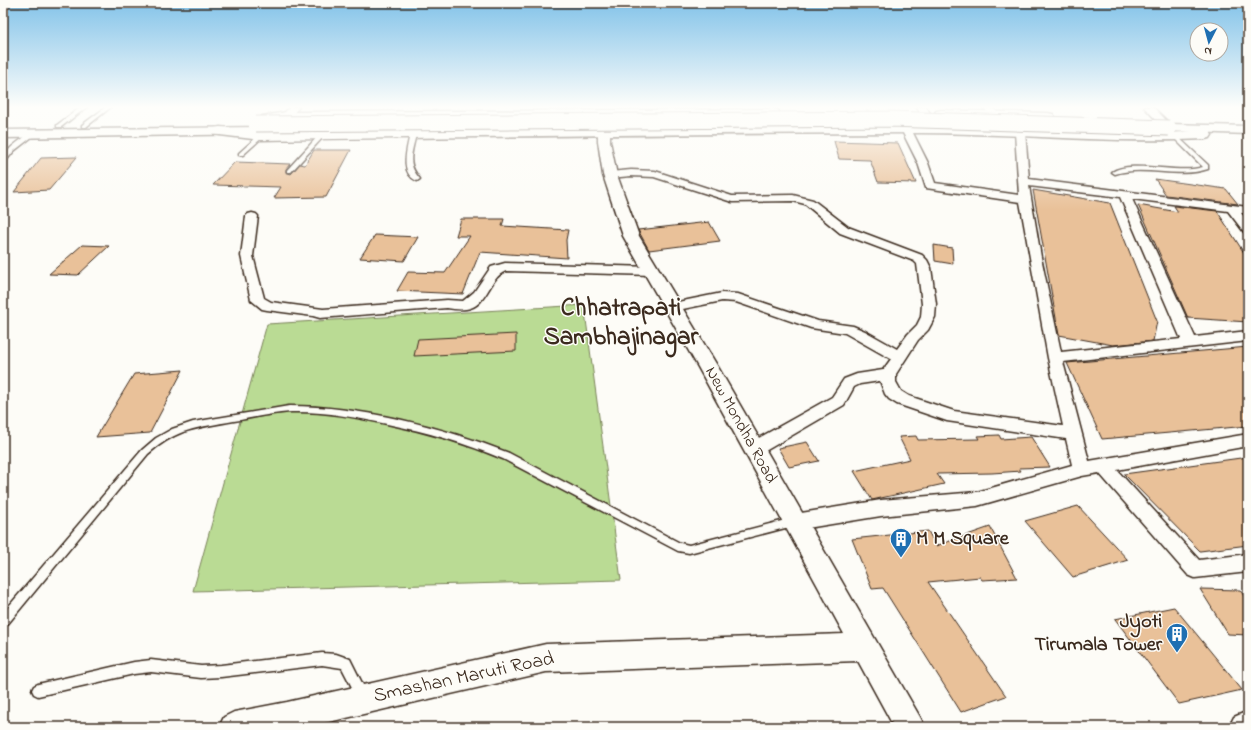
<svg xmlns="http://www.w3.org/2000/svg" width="1251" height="730" viewBox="0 0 1251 730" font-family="'Indie Flower',sans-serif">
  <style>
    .green { fill: #badb94; stroke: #7a8259 }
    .building { fill: #e9c199; stroke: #3b2a1e }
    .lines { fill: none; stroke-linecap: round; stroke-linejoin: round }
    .service-casing { stroke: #3b2a1e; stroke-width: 3 }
    .minor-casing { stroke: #3b2a1e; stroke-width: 3 }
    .tertiary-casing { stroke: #3b2a1e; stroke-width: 3 }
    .primary-casing { stroke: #3b2a1e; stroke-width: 3 }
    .trunk-casing { stroke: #3b2a1e; stroke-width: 3 }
    .service { fill: #fdfcf7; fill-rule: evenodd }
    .minor { fill: #fdfcf7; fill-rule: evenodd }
    .tertiary { fill: #fdfcf7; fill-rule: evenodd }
    .primary { fill: #fdfcf7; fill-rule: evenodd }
    .trunk { fill: #fdfcf7; fill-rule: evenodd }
    .trunk-bridge-casing { stroke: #3b2a1e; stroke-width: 17; stroke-linecap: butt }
    .trunk-bridge { stroke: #fdfcf7; stroke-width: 15 }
    .labels { text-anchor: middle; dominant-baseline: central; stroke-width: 3; stroke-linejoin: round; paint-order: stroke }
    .street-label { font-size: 17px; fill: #3b2a1e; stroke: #fdfcf7 }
    .near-poi-label { font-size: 20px; font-weight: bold; fill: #3b2a1e; stroke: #fdfcf7; text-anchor: start }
    .near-street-label { font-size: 20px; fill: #3b2a1e; stroke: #fdfcf7 }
    .town-label { font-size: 25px; font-weight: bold; fill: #3b2a1e; stroke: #fdfcf7 }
  </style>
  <rect width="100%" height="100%" fill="#fdfcf7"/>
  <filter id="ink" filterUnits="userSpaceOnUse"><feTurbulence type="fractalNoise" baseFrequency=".025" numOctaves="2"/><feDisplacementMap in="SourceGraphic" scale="8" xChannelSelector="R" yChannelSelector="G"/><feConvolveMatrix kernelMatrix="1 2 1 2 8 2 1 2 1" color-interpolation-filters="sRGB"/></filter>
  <g filter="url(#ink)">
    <!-- green -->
    <path class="green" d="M584 305 621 580 193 591 267 324Z"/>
    <!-- building -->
    <g class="building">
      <path d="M834 141 898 143 916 183 878 182 870 160 839 159Z"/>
      <path d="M314 150H351L326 197 274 198 281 187 213 185 235 162 290 164 286 169V172L291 174 300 164 305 165Z"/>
      <path d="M77 157 49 190 14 192 41 158Z"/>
      <path d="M1155 179 1226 189 1238 204 1166 195Z"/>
      <path d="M1033 190 1110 203 1157 321 1153 341 1113 345 1059 335Z"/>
      <path d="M1138 205 1178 212 1174 206 1217 211 1248 259V322L1188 318Z"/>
      <path d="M461 219H504L502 226 568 230 566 240 567 258 480 252 463 294 397 291 408 272 445 273 470 236H456Z"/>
      <path d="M709 222 720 241 649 250 638 230Z"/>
      <path d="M375 235 418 237 404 261 360 258Z"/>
      <path d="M82 245 109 246 78 275 49 274Z"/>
      <path d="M934 245 952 248 953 264 935 261Z"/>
      <path d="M516 334V351L414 356 418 339Z"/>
      <path d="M1248 347V426L1102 439 1067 363Z"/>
      <path d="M183 370 150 433 96 437 134 374Z"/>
      <path d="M999 435 1001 439 1031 437 1050 467 1019 468 1021 471 992 473 937 474 944 484 872 500 854 471 910 459 899 437 916 436 918 440 979 439 977 436Z"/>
      <path d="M807 442 819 461 789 467 778 448Z"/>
      <path d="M1248 457V545L1200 551 1124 474Z"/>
      <path d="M1078 506 1128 560 1073 577 1025 521Z"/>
      <path d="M990 527 1017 578 982 580 980 577 928 582 1006 696 961 712 883 588 872 589 852 539 928 531 936 546Z"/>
      <path d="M1200 589 1240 590 1248 602V635L1228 634Z"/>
      <path d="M1174 607 1198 636 1242 690 1179 704 1115 619Z"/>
    </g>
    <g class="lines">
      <!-- service casing -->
      <g class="service-casing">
        <g id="service">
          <path d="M81 107H87L61 127H57V125Z"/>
          <path d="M106 107H111L86 127H82V125Z"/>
          <path d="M32 132 37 133 14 151 5 162 3 163C3 149 23 139 32 132Z"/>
          <path d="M413 132 416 134C412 153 406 163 420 179L417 181C399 173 407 149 410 134Z"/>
          <path d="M320 134 325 135 291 172H287V170Z"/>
          <path d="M259 135 264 136 243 155H239V153Z"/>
          <path d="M1176 135 1208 165V169C1178 179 1145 165 1115 174L1112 172C1131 159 1180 175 1203 167L1174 138V136Z"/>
          <path d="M289 406C361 406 443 427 509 453L680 543 689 545 793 518 797 519 798 522 797 525 793 526 689 553 678 551 503 459C465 443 427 432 387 424 355 417 323 411 291 412 272 413 252 418 234 421 196 428 178 428 148 454L7 625 3 626V613L142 450 156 438 172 429 193 422Z"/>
          <path d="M322 653 336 654 350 659 368 695 366 699 362 701 358 699 342 668 322 665 221 677 201 678 151 672 134 674 38 696 34 694 32 690 34 686 38 684 134 662 151 660 201 666 221 665Z"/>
        </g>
      </g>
      <!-- minor casing -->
      <g class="minor-casing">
        <g id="minor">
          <path d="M290 107H299L289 118H283L281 116Z"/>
          <path d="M917 107H926L930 113 928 115H922Z"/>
          <path d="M983 107H992L1000 115 998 117H992Z"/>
          <path d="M1144 107H1153L1169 123 1167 125H1161Z"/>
          <path d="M906 126 911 129 928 163 935 183 1019 195 1015 132 1020 129 1025 132 1029 179 1248 207V213H1241L1248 221V233L1244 232 1228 211 1132 199 1195 337 1248 331V341L1063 362 1089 461 1248 434V446L1117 470 1199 560 1248 554V572L1195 578 1188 575 1099 473 1082 476 977 506 881 516 795 530 788 528 786 522 788 516 795 514 881 500 977 492 1072 465 1066 439 947 421 897 404 889 399 885 394 880 381 860 384 854 387 844 405 760 454 754 456 748 454 746 449 748 444 832 397 844 379 857 374 883 370 891 359 845 333 811 328 736 302 722 301 673 311 668 310 666 307 668 304 722 293 738 294 818 321 853 326 865 331 897 349 908 334 917 325 921 317 922 304 917 264 914 261 840 233 805 204 793 201 732 202 654 177 631 176 610 178 605 175 610 172 631 170 655 171 732 196 793 195 813 200 848 227 922 255 927 260 931 268 936 304 935 317 928 330 918 340 896 374V382L901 391 909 396 954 411 1063 426 1048 358 1020 202 926 188 918 163 901 129ZM1029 186 1120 197 1181 339 1061 352 1041 257Z"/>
          <path d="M252 213 256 214 258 216 253 256 264 298 271 302 323 309 447 300 463 301 474 292 491 267 505 263 652 267 657 268 658 271 657 274 652 275 506 271C489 277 487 307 466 309 460 310 453 309 447 308L320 318 313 316 267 310 262 309 251 300 241 256 246 216 248 214Z"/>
        </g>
      </g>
      <!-- tertiary casing -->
      <g class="tertiary-casing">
        <g id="tertiary">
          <path d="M604 110 608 111 610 113V141L617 175 639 236 718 367 920 717 925 727H894L858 661 546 672 307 727H219L224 717 234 712 287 702 546 644 844 634 698 367 623 236 603 175 598 141V113L600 111Z"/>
          <path d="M1248 711V727H1229L1234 717Z"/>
        </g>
      </g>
      <!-- primary casing -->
      <g class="primary-casing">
        <g id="primary">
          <path d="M773 109 778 110 780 113 778 116 286 120 267 123 262 122 260 119 262 116 286 112Z"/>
          <path d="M941 110 1048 113 1053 114 1055 117 1053 120 1048 121 936 117 934 114 936 111Z"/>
          <path d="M803 125H944L1164 133 1205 131 1210 132 1212 135 1210 138 1205 139C1110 144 1015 133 921 133 701 133 481 137 261 140L220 135 215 134 213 131 215 128 220 127 261 132Z"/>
        </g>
      </g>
      <!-- trunk casing -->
      <g class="trunk-casing">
        <g id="trunk">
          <path d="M1169 124 1248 126V134L1164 131 1162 128 1164 125Z"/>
          <path d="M261 127 266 128 268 131 266 134 3 138V130Z"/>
        </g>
      </g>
      <!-- service -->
      <use href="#service" class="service"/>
      <!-- minor -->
      <use href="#minor" class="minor"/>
      <!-- tertiary -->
      <use href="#tertiary" class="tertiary"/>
      <!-- primary -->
      <use href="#primary" class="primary"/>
      <!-- trunk -->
      <use href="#trunk" class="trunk"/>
      <!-- trunk-bridge casing -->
      <g class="trunk-bridge-casing">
        <path id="trunk-bridge" d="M256 124 890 119 1169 128"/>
      </g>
      <!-- trunk-bridge -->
      <use href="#trunk-bridge" class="trunk-bridge"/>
    </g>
  </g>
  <!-- sky -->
  <linearGradient id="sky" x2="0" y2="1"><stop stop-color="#83c3e9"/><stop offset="0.51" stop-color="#fefefb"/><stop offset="1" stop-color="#fefefb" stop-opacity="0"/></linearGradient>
  <rect width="1251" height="210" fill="url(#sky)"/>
  <!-- icons -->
  <defs>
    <g id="building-pin" transform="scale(1.15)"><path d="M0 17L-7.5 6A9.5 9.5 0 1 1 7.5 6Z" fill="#1f6fb2" stroke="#fdfcf7"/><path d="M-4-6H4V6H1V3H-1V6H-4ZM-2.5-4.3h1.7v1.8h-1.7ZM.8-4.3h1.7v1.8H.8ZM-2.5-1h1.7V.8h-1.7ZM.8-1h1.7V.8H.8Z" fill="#fff"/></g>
  </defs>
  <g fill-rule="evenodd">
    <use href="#building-pin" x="901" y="539"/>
    <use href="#building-pin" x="1177" y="634"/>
  </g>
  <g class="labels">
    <!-- street labels -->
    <g class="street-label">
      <text transform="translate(741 425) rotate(61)">New Mondha Road</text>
    </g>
    <!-- near-poi labels -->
    <g class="near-poi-label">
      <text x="916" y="539">M M Square</text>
      <text x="1162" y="622" text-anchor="end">Jyoti<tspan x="1162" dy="23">Tirumala Tower</tspan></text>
    </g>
    <!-- near-street labels -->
    <g class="near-street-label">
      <text transform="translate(464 678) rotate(-12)">Smashan Maruti Road</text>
    </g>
    <!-- town labels -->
    <g class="town-label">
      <text x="621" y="309">Chhatrapati<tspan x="621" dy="29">Sambhajinagar</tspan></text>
    </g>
  </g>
  <!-- margin -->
  <rect width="1251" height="730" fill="none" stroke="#fdfcf7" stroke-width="16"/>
  <rect x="8" y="8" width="1235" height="714" fill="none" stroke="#3b2a1e" stroke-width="1.5" filter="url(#ink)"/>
  <!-- north arrow -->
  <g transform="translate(1209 42) rotate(186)"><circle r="19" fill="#fdfcf7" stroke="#afa8a0"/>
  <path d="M0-3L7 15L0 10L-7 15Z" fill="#1f6fb2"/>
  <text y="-6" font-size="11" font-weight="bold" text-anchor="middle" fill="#3b2a1e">N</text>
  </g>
</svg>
